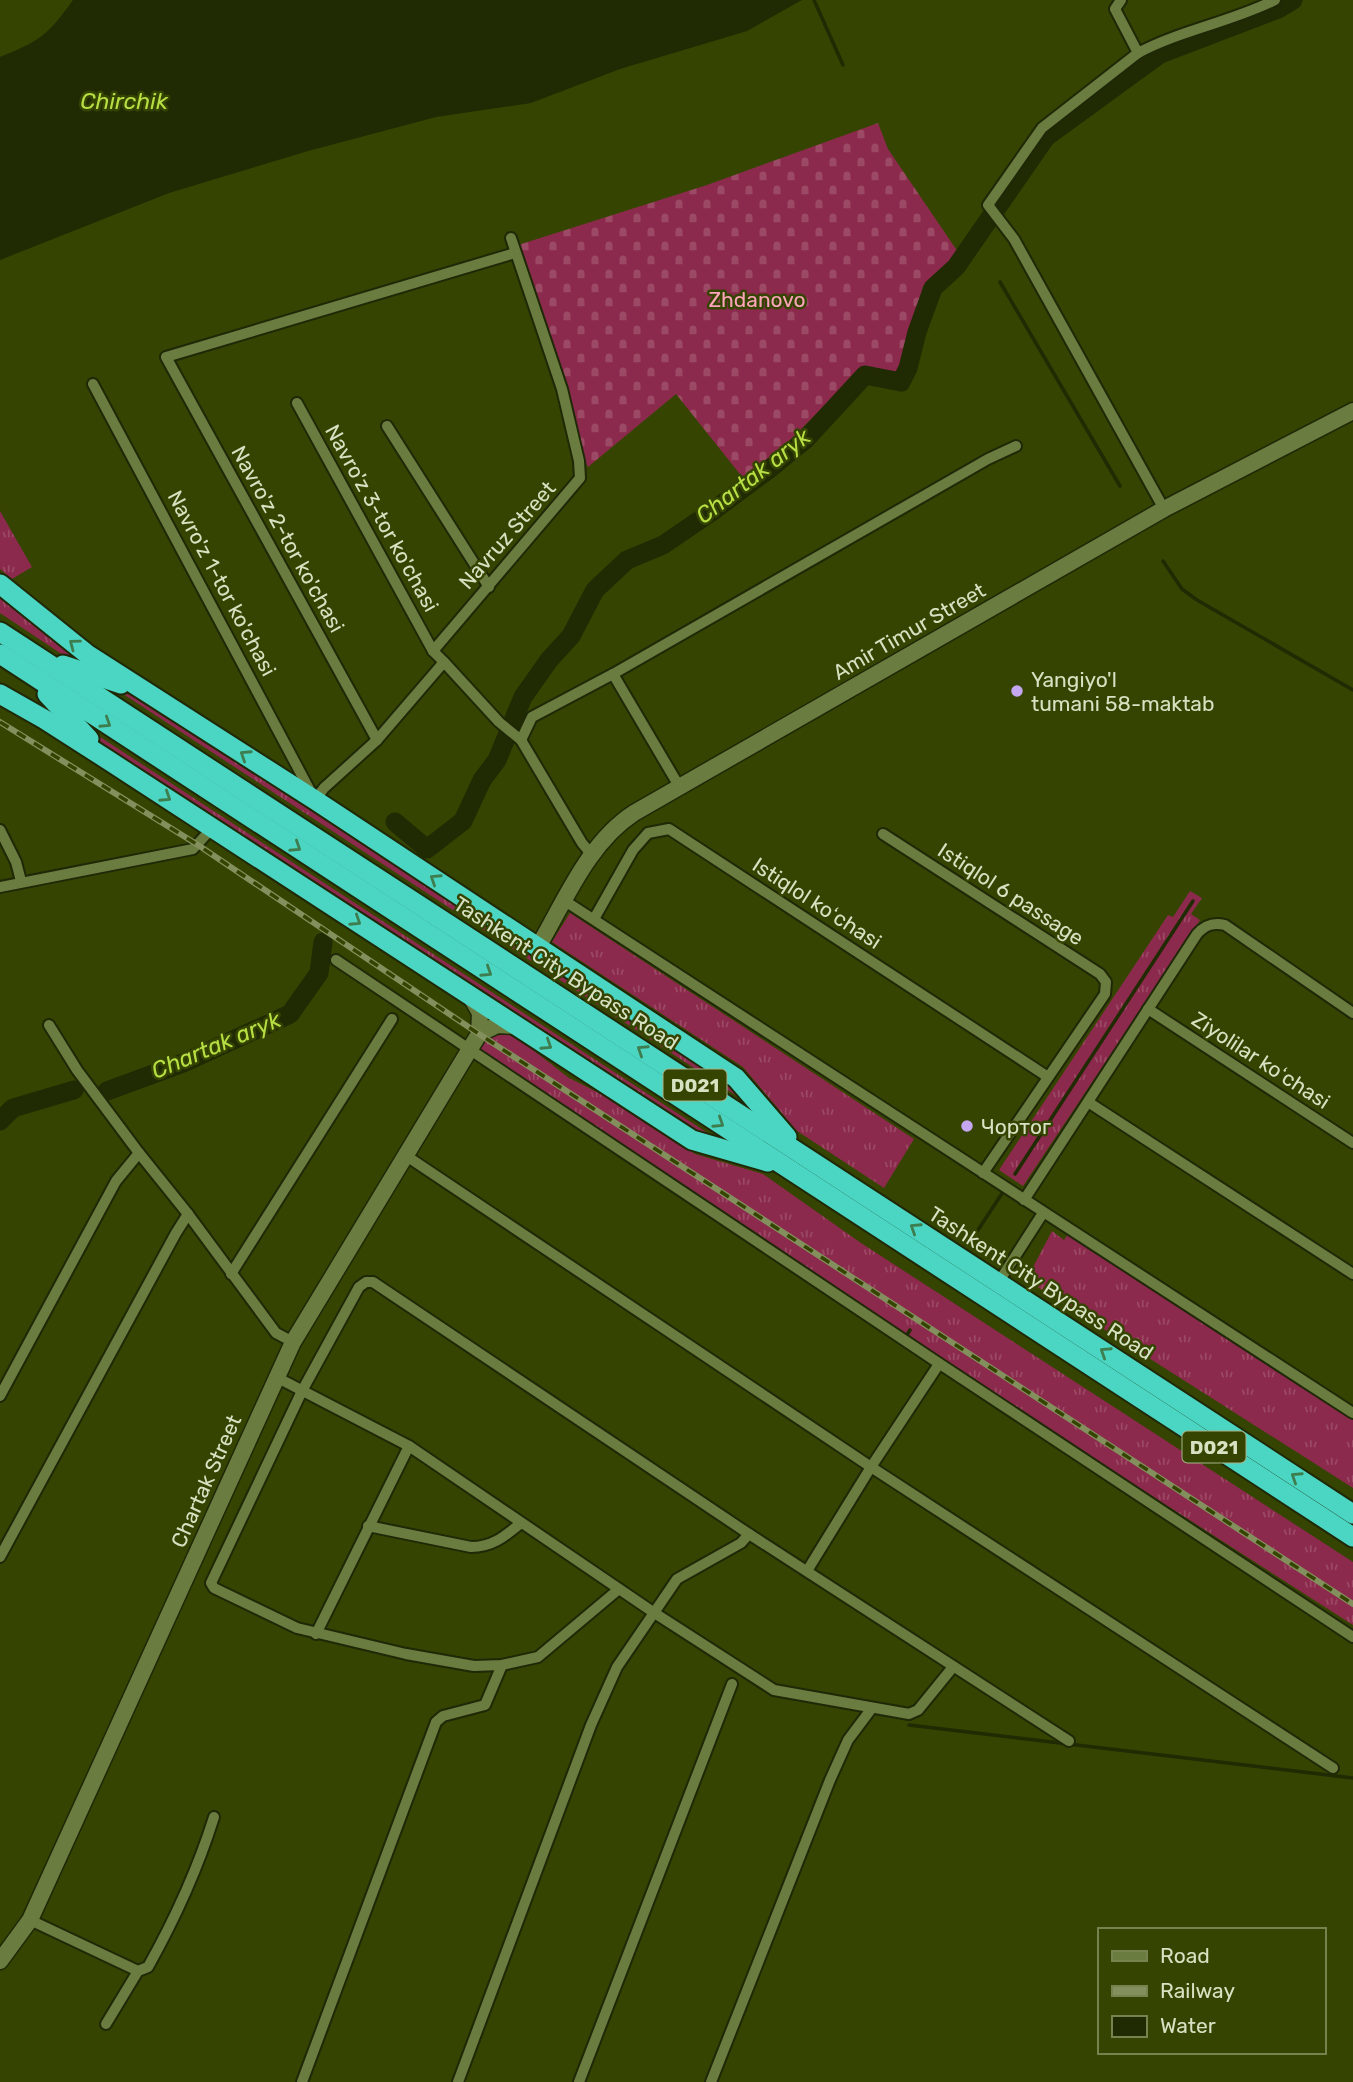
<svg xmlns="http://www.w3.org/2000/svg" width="1353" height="2082" viewBox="0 0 1353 2082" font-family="Rubik,sans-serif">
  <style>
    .grass { fill: url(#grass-tufts) }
    .cemetery { fill: url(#cemetery-stones) }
    .water { fill: #202a03 }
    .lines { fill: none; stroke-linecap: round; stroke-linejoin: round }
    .stream { stroke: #202a03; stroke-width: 3.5 }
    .river { stroke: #202a03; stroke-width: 19 }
    .street-casing { stroke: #1f2807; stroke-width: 14 }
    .secondary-casing { stroke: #1f2807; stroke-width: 19 }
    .highway-casing { stroke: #1f2807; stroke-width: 23 }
    .street { stroke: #6a7c3f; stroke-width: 10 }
    .secondary { stroke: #6a7c3f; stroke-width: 16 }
    .highway { stroke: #4bd5c3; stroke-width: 19 }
    .rail-casing { stroke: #83905d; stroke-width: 6 }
    .rail { stroke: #354400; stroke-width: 3.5; stroke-dasharray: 10; stroke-linecap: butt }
    .oneway { stroke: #3e7e4e }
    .poi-dot { fill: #c5a7f1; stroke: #354400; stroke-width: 2.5 }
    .labels { text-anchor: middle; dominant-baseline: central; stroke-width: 5; stroke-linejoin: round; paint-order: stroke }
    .shield { fill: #354400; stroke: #a6b388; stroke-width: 2 }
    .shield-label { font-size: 19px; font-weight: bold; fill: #d7e2c2 }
    .park-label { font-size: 21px; fill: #fda4bb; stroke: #354400 }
    .street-label { font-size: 21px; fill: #d7e2c2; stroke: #354400 }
    .poi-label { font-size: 21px; fill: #d7e2c2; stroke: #354400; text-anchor: start }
    .water-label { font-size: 23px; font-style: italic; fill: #b7df43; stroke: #354400 }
  </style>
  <defs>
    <pattern id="grass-tufts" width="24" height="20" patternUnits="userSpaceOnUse" patternTransform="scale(1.75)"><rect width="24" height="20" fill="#8b2a4c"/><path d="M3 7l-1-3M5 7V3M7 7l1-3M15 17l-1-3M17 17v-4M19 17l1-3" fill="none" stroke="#9b4964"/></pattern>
    <pattern id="cemetery-stones" width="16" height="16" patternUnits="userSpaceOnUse" patternTransform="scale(1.75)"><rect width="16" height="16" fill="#8b2a4c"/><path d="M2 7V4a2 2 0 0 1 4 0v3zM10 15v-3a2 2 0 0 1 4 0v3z" fill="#9b4964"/></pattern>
  </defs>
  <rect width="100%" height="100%" fill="#354400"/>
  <!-- grass -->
  <g class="grass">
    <path d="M0 511 32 567 12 579 0 569Z"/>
    <path d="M0 594 97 668 66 657 0 613Z"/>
    <path d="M120 692 147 700 732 1084 743 1100Z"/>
    <path d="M91 731 720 1141 694 1134 104 747Z"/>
    <path d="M1190 891 1202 898 1191 914 1200 920 1023 1186 999 1170 1168 915 1173 917Z"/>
    <path d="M570 913 914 1139 884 1188 797 1131 743 1067 552 942Z"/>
    <path d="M507 1034 520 1040 569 1078 613 1100 695 1154 763 1174 861 1243 1353 1562V1625L942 1361 478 1050 488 1037Z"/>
    <path d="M1052 1231 1064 1240 1068 1234 1353 1419V1488L1036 1286 1031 1271Z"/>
  </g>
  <!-- cemetery -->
  <path class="cemetery" d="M878 123 888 149 958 252 944 270 923 286 902 370 895 376 862 368 747 483 676 394 588 467 583 456 515 246 707 185Z"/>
  <!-- water -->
  <path class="water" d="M73 0H802L747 31 620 69 531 103 436 117 308 151 169 193 0 260V57C40 41 48 35 73 0Z"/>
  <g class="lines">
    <!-- stream -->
    <g class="stream">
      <path d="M814 0 843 65"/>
      <path d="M1000 282 1120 486"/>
      <path d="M1163 561 1182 589 1197 600 1353 690"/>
      <path d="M1015 1174 1193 901"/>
      <path d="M976 1233 1003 1192"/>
      <path d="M907 1335 910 1330"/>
      <path d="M909 1725 1353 1778"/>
    </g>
    <!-- river -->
    <g class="river">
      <path d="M395 822 427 849 463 821 482 780 497 760 523 697 549 660 571 636 595 590 627 560 663 545 710 513 772 467 805 440 865 375 901 382 908 368 917 332 933 288 956 267 1046 137 1160 54 1278 9 1293 0"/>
      <path d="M107 1091 183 1063 290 1014 319 973 323 942"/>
      <path d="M0 1121 13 1108 74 1090"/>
    </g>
    <!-- street casing -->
    <g class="street-casing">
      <g id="street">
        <path d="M1121 0 1115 9 1138 53"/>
        <path d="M93 384 315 800 324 788 377 740 444 662 433 651 580 478 579 461 562 389 511 238"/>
        <path d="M297 403 433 651"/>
        <path d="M387 426 489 587"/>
        <path d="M1164 509 1014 239 988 205 1042 128 1138 53C1181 30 1231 22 1275 0"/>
        <path d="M444 662 499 722 521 740 582 843 592 855"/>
        <path d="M613 674 679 786"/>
        <path d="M377 740 166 357 515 253"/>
        <path d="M521 740 532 717 613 674 988 459 1016 446"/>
        <path d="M0 830 16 862 21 881"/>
        <path d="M883 834 1100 974 1106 982 1105 994 983 1173"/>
        <path d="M0 887 193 849 213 827"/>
        <path d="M565 901 1353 1413"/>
        <path d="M594 919 633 850 648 833 669 829 1048 1077"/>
        <path d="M336 960 937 1362 1353 1637"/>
        <path d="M1148 1009 1353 1143"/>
        <path d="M49 1025 77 1070 139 1153 188 1214 276 1333 293 1342"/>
        <path d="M1088 1102 1353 1274"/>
        <path d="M405 1155 871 1467 1333 1768"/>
        <path d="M1024 1200 1197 934C1205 925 1213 922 1225 925L1353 1013"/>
        <path d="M231 1274 392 1019"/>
        <path d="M998 1283 1043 1213"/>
        <path d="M276 1377 409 1446 653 1612 774 1690 909 1714 918 1710 953 1667"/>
        <path d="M0 1396 116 1181 139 1153"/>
        <path d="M368 1526 471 1547C493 1547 505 1536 521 1523"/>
        <path d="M0 1557 176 1233 188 1214"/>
        <path d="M807 1571 871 1467 939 1364"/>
        <path d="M619 1589 538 1657 502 1665 474 1666 406 1654 297 1628 214 1588 211 1583 302 1391 359 1287 366 1282H373L749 1534 1069 1741"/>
        <path d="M316 1634 409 1446"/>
        <path d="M30 1920 138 1971"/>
        <path d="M106 2024 138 1971 148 1967C176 1917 197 1871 214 1817"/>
        <path d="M302 2082 436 1722 443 1716 485 1705 502 1665"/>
        <path d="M458 2082 591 1725 617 1667 677 1579 741 1543 749 1534"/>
        <path d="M579 2082 732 1684"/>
        <path d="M711 2082 830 1780 848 1740 872 1708"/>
      </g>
    </g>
    <!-- secondary casing -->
    <g class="secondary-casing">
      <g id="secondary">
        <path d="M538 947C565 901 588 843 634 813L1164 509 1353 411"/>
        <path d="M471 997 480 1013 479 1034 497 1025 516 1026"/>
        <path d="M0 1961 30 1920 293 1342 479 1034"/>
      </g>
    </g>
    <!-- highway casing -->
    <g class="highway-casing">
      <g id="highway">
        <path d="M0 584 87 654 315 800 736 1078 787 1137"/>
        <path d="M0 632 1353 1514"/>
        <path d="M0 654 1353 1537"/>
        <path d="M63 665 121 684"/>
        <path d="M0 694 44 719 108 760 692 1140 768 1162"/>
        <path d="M47 694 89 739"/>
      </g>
    </g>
    <!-- street -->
    <use href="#street" class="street"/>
    <!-- secondary -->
    <use href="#secondary" class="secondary"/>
    <!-- highway -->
    <use href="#highway" class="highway"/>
    <!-- rail casing -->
    <g class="rail-casing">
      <path id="rail" d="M0 722 198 845 479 1034 1353 1604"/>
    </g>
    <!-- rail -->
    <use href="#rail" class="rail"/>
  </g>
  <!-- one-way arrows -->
  <defs><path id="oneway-chevron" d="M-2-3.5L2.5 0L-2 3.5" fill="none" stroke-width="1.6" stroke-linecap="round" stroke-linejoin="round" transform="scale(1.75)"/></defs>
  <g class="oneway">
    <use href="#oneway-chevron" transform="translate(74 644) rotate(-143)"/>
    <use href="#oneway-chevron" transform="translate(106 723) rotate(33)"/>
    <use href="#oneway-chevron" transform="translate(245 755) rotate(-147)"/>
    <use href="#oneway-chevron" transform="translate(166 797) rotate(33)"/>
    <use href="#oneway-chevron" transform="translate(296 847) rotate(33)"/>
    <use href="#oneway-chevron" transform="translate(435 879) rotate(-147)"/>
    <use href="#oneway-chevron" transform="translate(356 921) rotate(33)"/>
    <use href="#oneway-chevron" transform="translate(487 972) rotate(33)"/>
    <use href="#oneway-chevron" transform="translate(547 1045) rotate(33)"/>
    <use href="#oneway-chevron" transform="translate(642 1050) rotate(-147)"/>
    <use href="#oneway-chevron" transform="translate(719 1123) rotate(33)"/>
    <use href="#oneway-chevron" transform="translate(915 1228) rotate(-147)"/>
    <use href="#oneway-chevron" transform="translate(1105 1352) rotate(-147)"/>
    <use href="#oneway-chevron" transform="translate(1296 1477) rotate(-147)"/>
  </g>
  <!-- markers -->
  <g class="poi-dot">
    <circle cx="1017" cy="691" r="7"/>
    <circle cx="967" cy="1126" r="7"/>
  </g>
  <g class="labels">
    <!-- shield labels -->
    <g class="shield">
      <rect x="663.5" y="1069.5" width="63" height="31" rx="5"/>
      <rect x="1182.5" y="1431.5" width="63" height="31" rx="5"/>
    </g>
    <g class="shield-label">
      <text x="695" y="1085">D021</text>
      <text x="1214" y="1447">D021</text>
    </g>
    <!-- park labels -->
    <g class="park-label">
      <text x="757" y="299">Zhdanovo</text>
    </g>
    <!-- street labels -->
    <g class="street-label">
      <text transform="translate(382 518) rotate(61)">Navro'z 3-tor ko'chasi</text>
      <text transform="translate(507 535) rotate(-49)">Navruz Street</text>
      <text transform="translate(288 539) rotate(61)">Navro'z 2-tor ko'chasi</text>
      <text transform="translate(222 583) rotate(62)">Navro'z 1-tor ko'chasi</text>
      <text transform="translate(909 631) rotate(-30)">Amir Timur Street</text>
      <text transform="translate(1011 894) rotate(33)">Istiqlol 6 passage</text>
      <text transform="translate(817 903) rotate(33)">Istiqlol koʻchasi</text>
      <text transform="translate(566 973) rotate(33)">Tashkent City Bypass Road</text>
      <text transform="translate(1261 1060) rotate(33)">Ziyolilar koʻchasi</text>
      <text transform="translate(1041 1283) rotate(33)">Tashkent City Bypass Road</text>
      <text transform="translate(206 1481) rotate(-66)">Chartak Street</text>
    </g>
    <!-- poi labels -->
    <g class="poi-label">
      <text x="1031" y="679">Yangiyo'l<tspan x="1031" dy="24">tumani 58-maktab</tspan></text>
      <text x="981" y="1126">Чортог</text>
    </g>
    <!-- water labels -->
    <g class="water-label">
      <text x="124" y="101">Chirchik</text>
      <text transform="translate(753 476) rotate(-38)">Chartak aryk</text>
      <text transform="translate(216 1045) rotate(-23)">Chartak aryk</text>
    </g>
  </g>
  <!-- legend -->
  <rect x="1098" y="1928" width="228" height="126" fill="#354400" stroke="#76834e" stroke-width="2"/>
  <rect x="1112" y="1951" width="35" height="10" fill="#6a7c3f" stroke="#76834e" stroke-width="2"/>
  <text x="1160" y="1963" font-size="21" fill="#d7e2c2">Road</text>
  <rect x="1112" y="1986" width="35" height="10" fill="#83905d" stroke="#76834e" stroke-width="2"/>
  <text x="1160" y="1998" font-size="21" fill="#d7e2c2">Railway</text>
  <rect x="1112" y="2016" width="35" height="21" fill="#202a03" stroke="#76834e" stroke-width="2"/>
  <text x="1160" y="2033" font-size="21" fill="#d7e2c2">Water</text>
</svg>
